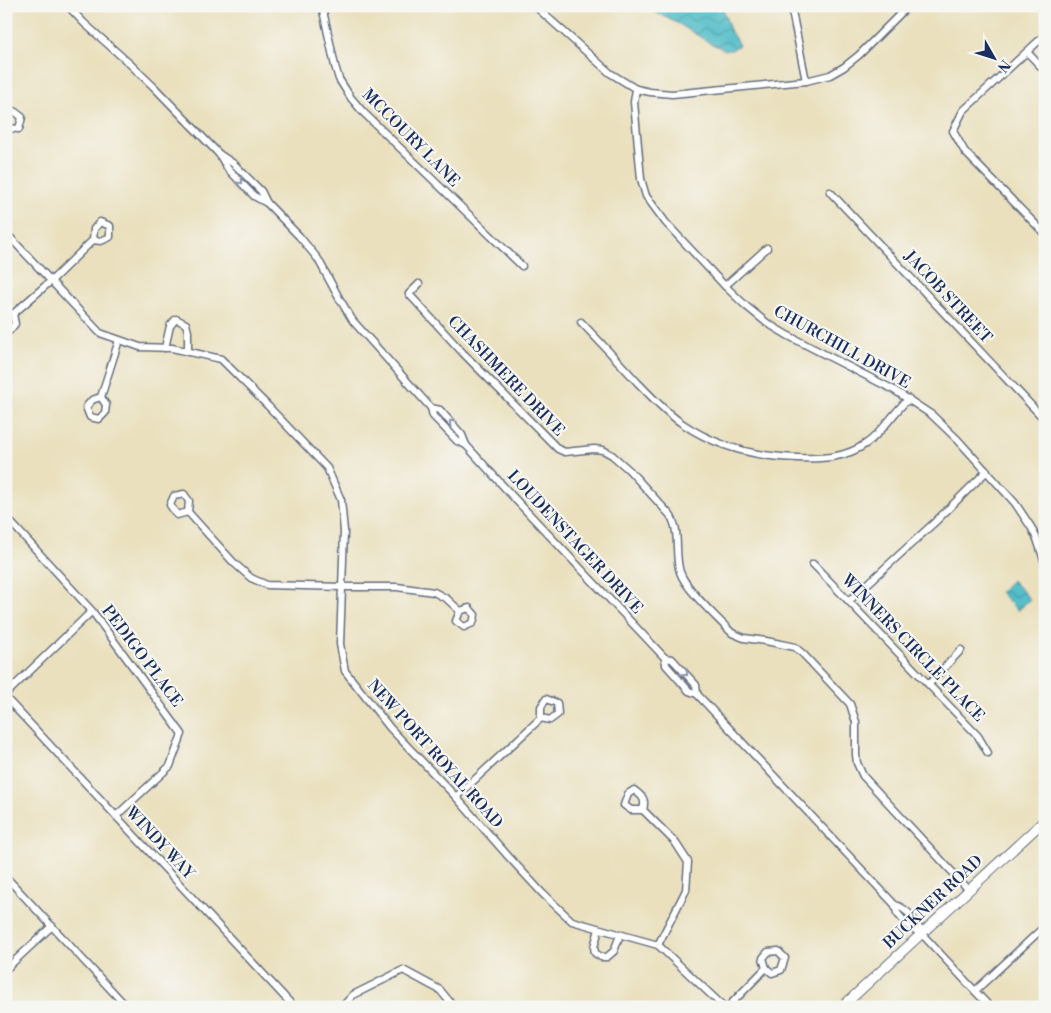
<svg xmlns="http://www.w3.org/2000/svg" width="1051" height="1013" viewBox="0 0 1051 1013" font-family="'Libre Bodoni',serif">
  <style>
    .water { fill: url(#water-waves); stroke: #357692 }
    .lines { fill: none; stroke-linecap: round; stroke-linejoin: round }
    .street-casing { stroke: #636d7f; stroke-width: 9 }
    .secondary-casing { stroke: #636d7f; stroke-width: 11 }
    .street { stroke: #fff; stroke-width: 6 }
    .secondary { stroke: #fff; stroke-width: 9 }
    .oneway { stroke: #8d97ae }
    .labels { text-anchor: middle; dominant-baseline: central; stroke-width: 4.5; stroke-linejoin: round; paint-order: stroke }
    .street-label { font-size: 16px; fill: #1b2f5e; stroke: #f6f6f2 }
  </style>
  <defs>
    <pattern id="water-waves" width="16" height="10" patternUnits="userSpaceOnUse" patternTransform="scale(1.25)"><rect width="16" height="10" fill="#4fbcc7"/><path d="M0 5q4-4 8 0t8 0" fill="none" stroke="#4199a5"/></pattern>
  </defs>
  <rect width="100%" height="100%" fill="#f6f6f2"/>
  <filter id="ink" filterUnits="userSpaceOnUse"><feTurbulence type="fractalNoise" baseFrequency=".02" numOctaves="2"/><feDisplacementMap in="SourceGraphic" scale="10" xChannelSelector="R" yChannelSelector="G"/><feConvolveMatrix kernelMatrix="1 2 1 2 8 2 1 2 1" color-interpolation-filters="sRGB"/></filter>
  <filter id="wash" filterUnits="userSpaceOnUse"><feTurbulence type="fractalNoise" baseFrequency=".0096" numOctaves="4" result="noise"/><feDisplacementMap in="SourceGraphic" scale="20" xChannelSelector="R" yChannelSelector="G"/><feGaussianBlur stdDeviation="1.12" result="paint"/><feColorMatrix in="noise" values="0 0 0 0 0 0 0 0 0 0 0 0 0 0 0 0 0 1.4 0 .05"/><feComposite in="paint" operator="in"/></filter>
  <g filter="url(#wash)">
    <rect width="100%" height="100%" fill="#eae0bd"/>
    <!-- water -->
    <g class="water">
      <path d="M642 6H722L730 30 739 45 732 50H725L710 43 679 24Z"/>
      <path d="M1012 580 1030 599 1018 611 1000 592Z"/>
    </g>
  </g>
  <g filter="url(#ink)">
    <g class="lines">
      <!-- street casing -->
      <g class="street-casing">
        <g id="street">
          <path d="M68 6 84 23 130 64 154 87 219 154 228 169 254 196 267 203"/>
          <path d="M322 6 335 66 339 79 351 98 363 112 522 266"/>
          <path d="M535 6 610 73 636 89 650 92 672 94 806 81 830 75 844 67 859 55 908 6"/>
          <path d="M791 6 806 81"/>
          <path d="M1045 35 963 111 953 131 965 152 1045 234"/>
          <path d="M1027 52 1045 71"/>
          <path d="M636 89 634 102 641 179 646 196 666 223 725 286 746 306 767 323 787 335 894 390 932 415 958 440 1015 503 1031 527 1037 539 1045 563"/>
          <path d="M6 115 14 111 22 117 19 129 6 128"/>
          <path d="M219 154 234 164 261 191 267 203 299 236 318 259 339 298 353 321 431 408 433 416 457 441 466 445"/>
          <path d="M830 192 1045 420"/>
          <path d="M6 233 100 333 140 347 172 348 221 359 268 406 327 468 341 500 344 531 340 644 345 671 390 728 456 797 508 856 543 894 572 921 658 945 724 1007"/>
          <path d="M419 284 409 294 463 353 558 449 565 452 594 449 603 450 612 455 629 470 670 515C681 531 674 554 680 572 685 588 714 615 727 628L732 633 744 638 766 641 795 647 804 655 850 704 856 722V755L857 763 863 776 969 890"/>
          <path d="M725 286 767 248"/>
          <path d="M13 314 51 281 93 240 101 241 110 237V226L100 222 94 229 93 240"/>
          <path d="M581 322C600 342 619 362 638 383 652 397 666 413 683 424 717 447 758 457 798 458 823 459 846 458 867 443 880 434 888 421 898 410 901 406 905 402 909 399"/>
          <path d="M6 331H9L15 324 13 314"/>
          <path d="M165 348 170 326 176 319 186 324 188 332V352"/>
          <path d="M101 397 106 405 105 413 99 419 90 417 86 407 92 400 101 397 119 340"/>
          <path d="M431 408 440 410 462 435 466 445 515 499 665 658 672 659 696 685 697 694"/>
          <path d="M188 512 189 501 184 494 174 496 170 505 177 515 188 512 234 563 251 578 267 585 342 587H397L434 592 447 599 460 611 456 621 464 627 473 623 475 615 469 608 460 611"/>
          <path d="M6 517 92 611 182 734 170 766 116 816"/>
          <path d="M813 564 978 736 988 753"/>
          <path d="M849 601 935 522 987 471"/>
          <path d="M665 658 666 665 689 691 697 694 895 905C909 909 916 921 921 933"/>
          <path d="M929 684 961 650"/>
          <path d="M6 694 92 611"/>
          <path d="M6 698 294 1007"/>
          <path d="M456 797 541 718 550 720 558 714 557 703 546 699 541 707V718"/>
          <path d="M643 810C646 799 643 797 634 790L628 794 624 805 631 810H643L675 842 688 862 686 890 658 945"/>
          <path d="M6 877 127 1007"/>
          <path d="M895 905 897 913 909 927 921 933 975 991"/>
          <path d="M599 929 594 947 595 953 601 957H607L614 951 620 935"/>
          <path d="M778 951 785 958 781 970 772 973 766 968 763 958 768 952Z"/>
          <path d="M6 969 52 926"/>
          <path d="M342 1007 353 995 403 970 440 990 454 1007"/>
          <path d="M728 1007 766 968"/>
          <path d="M990 1007 975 991 1045 926"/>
        </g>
      </g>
      <!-- secondary casing -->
      <g class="secondary-casing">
        <path id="secondary" d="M842 1007 1045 820"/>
      </g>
      <!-- street -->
      <use href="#street" class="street"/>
      <!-- secondary -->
      <use href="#secondary" class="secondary"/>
    </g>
    <!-- one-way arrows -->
    <defs><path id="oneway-chevron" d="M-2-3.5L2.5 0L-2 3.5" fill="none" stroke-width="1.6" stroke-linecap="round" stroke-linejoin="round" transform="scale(1.25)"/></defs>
    <g class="oneway">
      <use href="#oneway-chevron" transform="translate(240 181) rotate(46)"/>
      <use href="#oneway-chevron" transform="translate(452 423) rotate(-133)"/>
      <use href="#oneway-chevron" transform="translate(685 673) rotate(46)"/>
    </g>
  </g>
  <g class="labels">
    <!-- street labels -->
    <g class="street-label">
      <text transform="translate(411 138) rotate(45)">MCCOURY LANE</text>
      <text transform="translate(948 297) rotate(47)">JACOB STREET</text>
      <text transform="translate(842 347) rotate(29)">CHURCHILL DRIVE</text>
      <text transform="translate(506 376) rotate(46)">CHASHMERE DRIVE</text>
      <text transform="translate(575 542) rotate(47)">LOUDENSTAGER DRIVE</text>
      <text transform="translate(913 648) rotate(46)">WINNERS CIRCLE PLACE</text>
      <text transform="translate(142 656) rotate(53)">PEDIGO PLACE</text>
      <text transform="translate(435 754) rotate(48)">NEW PORT ROYAL ROAD</text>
      <text transform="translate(160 843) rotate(47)">WINDY WAY</text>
      <text transform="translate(933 902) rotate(-43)">BUCKNER ROAD</text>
    </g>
  </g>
  <!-- margin -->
  <rect width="1051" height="1013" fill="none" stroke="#f6f6f2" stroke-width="25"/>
  <!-- north arrow -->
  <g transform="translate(994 58) rotate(129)" stroke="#f6f6f2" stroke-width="4" paint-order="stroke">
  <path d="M0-4L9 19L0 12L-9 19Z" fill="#1b2f5e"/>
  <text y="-8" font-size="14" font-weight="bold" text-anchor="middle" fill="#1b2f5e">N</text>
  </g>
</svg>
